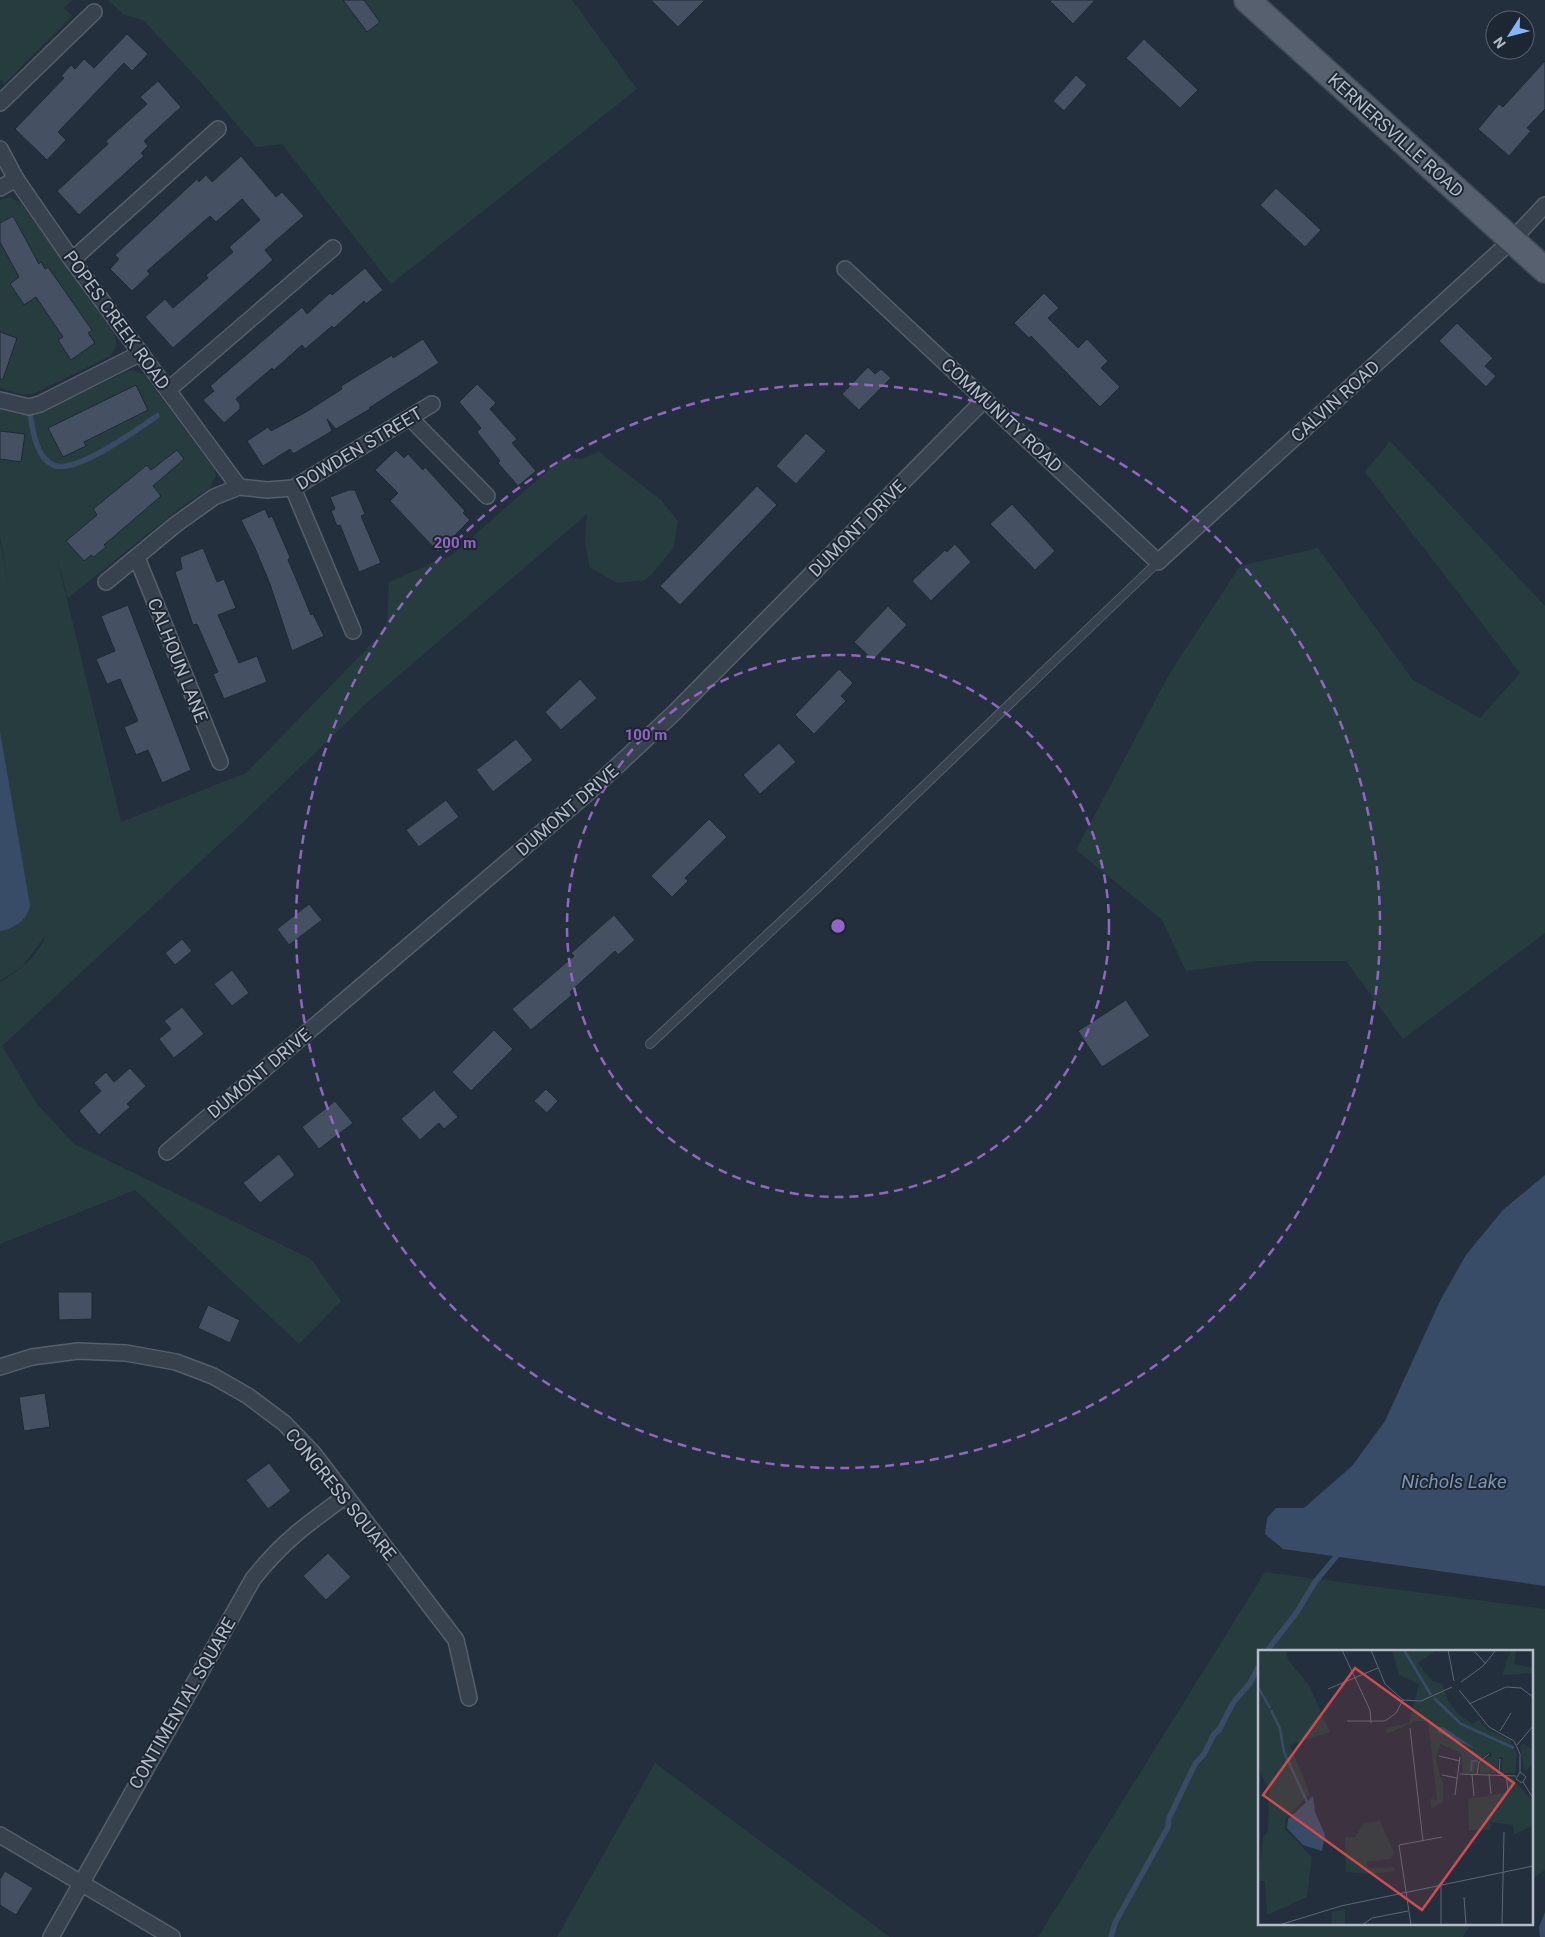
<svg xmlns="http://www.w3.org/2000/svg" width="1545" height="1937" viewBox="0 0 1545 1937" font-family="Roboto,sans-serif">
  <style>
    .green { fill: #263c3f }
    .water { fill: #394c67 }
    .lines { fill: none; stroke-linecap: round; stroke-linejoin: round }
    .stream { stroke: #394c67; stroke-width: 5.5 }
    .building { fill: #455162; stroke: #1f2835 }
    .service-casing { stroke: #565f6c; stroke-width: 10 }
    .minor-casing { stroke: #565f6c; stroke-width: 18 }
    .primary-casing { stroke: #414a57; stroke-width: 28 }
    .service { stroke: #38414e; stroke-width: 8 }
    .minor { stroke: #38414e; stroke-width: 15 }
    .primary { stroke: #56606e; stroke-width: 25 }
    .ring { fill: none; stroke: #9266c3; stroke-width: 2.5; stroke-dasharray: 9 6 }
    .labels { text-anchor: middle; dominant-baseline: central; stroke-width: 4; stroke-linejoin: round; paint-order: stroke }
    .street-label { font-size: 18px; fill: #b4bcc9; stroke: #1d2633 }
    .water-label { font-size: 19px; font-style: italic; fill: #7c92b1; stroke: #1d2633 }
    .inset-river { fill: none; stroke: #394c67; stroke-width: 2.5 }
    .inset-road { fill: none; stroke: #5e6776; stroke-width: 1 }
    .view { fill: #ce4d50; fill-opacity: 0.15; stroke: #ce4d50; stroke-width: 2.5 }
    .inset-edge { fill: none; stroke: #b4bcc9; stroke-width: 2.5 }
    .centre { fill: #9266c3; stroke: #1d2633; stroke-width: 2.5 }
    .ring-label { font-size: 15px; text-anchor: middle; font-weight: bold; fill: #9266c3; stroke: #1d2633; stroke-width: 4; stroke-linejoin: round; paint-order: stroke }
  </style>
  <rect width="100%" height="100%" fill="#242f3e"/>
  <!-- green -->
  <g class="green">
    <path d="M0 0H72L64 8 72 16 5 83 0 79Z"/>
    <path d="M108 0H572L637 89 391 284 282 144 256 147 197 78 143 20 123 14Z"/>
    <path d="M10 197 20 202 106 322C114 333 122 344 110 356L33 394H21L0 388V200Z"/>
    <path d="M131 370 144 374 214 469 216 476 209 489 185 504 68 598 56 554 121 822 246 773 383 632 387 622 389 582 452 555 563 457 581 459 599 452 661 500 678 521 673 549 646 580 618 583 590 568 585 542 587 514 368 702 241 824 2 1046 37 1104 74 1144 311 1259 341 1301 299 1344 135 1190 0 1244V982C20 970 38 957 46 934L23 966 0 981V541L10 593 0 537V409L20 415H35Z"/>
    <path d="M1390 441 1545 606V933L1403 1039 1346 961H1257L1186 971 1162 920 1076 850 1171 671 1240 566 1318 548 1413 680 1480 718 1520 673 1365 472Z"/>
    <path d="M1265 1572 1545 1609V1870L1531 1880V1651H1259V1923H1471L1463 1937H1038Z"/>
    <path d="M655 1763 890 1937H557Z"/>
  </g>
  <!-- water -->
  <g class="water">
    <path d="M0 732 30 905C28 920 13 929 0 931Z"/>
    <path d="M1545 1175V1586L1283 1549 1265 1534 1267 1518 1276 1508H1304L1352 1466 1385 1421 1441 1299 1466 1255 1503 1210Z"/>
    <path d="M1545 1912V1937H1540L1539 1927Z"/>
  </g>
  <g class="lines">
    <!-- stream -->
    <g class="stream">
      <path d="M30 414C33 431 36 457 53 465 75 475 138 429 157 416"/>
      <path d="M1267 1651 1297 1612 1315 1582 1339 1553"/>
      <path d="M1111 1937 1115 1923 1168 1827 1169 1818 1195 1764 1204 1754 1214 1734 1219 1730 1233 1703 1250 1683 1259 1666"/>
    </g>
  </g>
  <!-- building -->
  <g class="building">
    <path d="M343 0H364L380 22 367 32Z"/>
    <path d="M651 0H705L678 27Z"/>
    <path d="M1049 0H1095L1073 24Z"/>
    <path d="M127 34 148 54 132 71 124 63 58 132 66 140 47 160 15 129 64 78 61 76 71 65 75 69 84 59 94 68Z"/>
    <path d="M1144 39 1198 90 1180 108 1126 58Z"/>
    <path d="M1545 61V109L1527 128 1531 131 1509 156 1478 129 1499 104 1503 107Z"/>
    <path d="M1076 75 1087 85 1064 111 1053 101Z"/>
    <path d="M158 81 181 107 144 141 148 146 141 153 144 156 79 215 57 191 108 144 106 141 147 104 140 97Z"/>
    <path d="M241 156 276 197 282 192 304 216 265 250 273 260 173 348 145 317 165 299 173 308 208 278 206 275 233 252 229 247 260 220 242 199 216 222 210 216 147 271 150 274 132 291 110 269 119 259 115 255 197 179 199 182 206 175 212 182Z"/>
    <path d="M1276 188 1321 230 1305 247 1260 205Z"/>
    <path d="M13 216 39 264 41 262 45 269 48 267 92 330 88 333 95 343 71 360 58 340 63 337 36 297 24 305 10 284 19 277 0 242V223Z"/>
    <path d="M365 268 383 290 366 304 364 301 334 328 332 326 305 349 302 345 274 370 272 368 236 399 240 404V409L224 423 203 400 214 391 210 386 302 307 307 314 330 293 332 295Z"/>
    <path d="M1044 293 1059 308 1048 318 1078 348 1087 339 1108 361 1101 368 1120 387 1100 407 1031 336 1029 338 1014 323Z"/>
    <path d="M1457 323 1493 358 1485 366 1496 376 1486 387 1439 341Z"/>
    <path d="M0 332 17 338 3 379H0Z"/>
    <path d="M423 339 439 363 369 408 370 409 336 429 327 419 332 431 293 454 290 449 263 466 247 441 268 427 271 431 306 412 342 389 341 386 392 355 393 358Z"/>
    <path d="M868 367 875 374 881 369 891 378 859 410 842 394Z"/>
    <path d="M477 384 496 403 490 409 517 439 512 443 536 471 518 486 498 463 500 461 477 432 481 428 459 402Z"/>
    <path d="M136 385 148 410 84 442 86 446 63 457 48 428Z"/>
    <path d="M0 431 25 434 21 462 0 459Z"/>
    <path d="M806 433 826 451 796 484 776 466Z"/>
    <path d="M177 450 184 459 153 486 161 496 104 545 106 547 94 557 91 555 84 561 66 541 97 515 93 509 147 465 151 470Z"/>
    <path d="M396 450 404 458 408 454 423 470 425 467 465 511 463 513 470 520 438 552 390 501 398 493 375 470Z"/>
    <path d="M757 486 777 505 680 605 660 586Z"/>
    <path d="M349 490H355L365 514 361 516 381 563 359 572 340 525 337 526 331 511 335 509 330 497Z"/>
    <path d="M1012 504 1055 551 1035 570 990 524Z"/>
    <path d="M265 509 269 518 272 516 290 557 288 560 297 581 311 615 313 614 324 636 292 651 270 584 254 546 241 520Z"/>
    <path d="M955 544 971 562 931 601 912 581 945 550 947 552Z"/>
    <path d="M203 548 217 582 224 579 236 608 218 615 239 663 257 656 267 682 224 699 213 674 218 672 197 624 193 625 175 572 182 569 180 557Z"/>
    <path d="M128 605 191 770 162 783 148 750 136 755 124 727 138 721 120 679 107 684 96 659 115 651 101 616Z"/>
    <path d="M888 606 907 625 873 660 854 642Z"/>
    <path d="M839 669 853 683 841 696 846 701 814 734 795 715Z"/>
    <path d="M580 679 597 698 561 730 545 712Z"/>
    <path d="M516 739 533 760 493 792 476 770Z"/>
    <path d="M779 743 796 762 760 794 743 775Z"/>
    <path d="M446 800 459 817 419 847 406 830Z"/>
    <path d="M709 819 727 837 685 878 688 881 672 897 651 876Z"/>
    <path d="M309 904 322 920 289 945 277 929Z"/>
    <path d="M614 915 635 940 618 955 615 951 570 992 572 995 531 1030 512 1009 574 956 571 953Z"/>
    <path d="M182 939 192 951 175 965 165 953Z"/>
    <path d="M232 970 249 993 232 1006 214 984Z"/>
    <path d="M1126 1000 1150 1036 1102 1067 1078 1031Z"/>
    <path d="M182 1007 204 1034 174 1058 159 1039 171 1029 164 1021Z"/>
    <path d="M494 1030 513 1049 471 1091 452 1072Z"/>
    <path d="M130 1068 146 1086 127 1104 130 1107 99 1135 79 1111 101 1091 94 1083 106 1072 114 1082Z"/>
    <path d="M546 1089 558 1101 547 1113 534 1101Z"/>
    <path d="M434 1090 458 1117 444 1129 439 1123 420 1140 401 1119Z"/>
    <path d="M335 1101 353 1123 319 1149 302 1127Z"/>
    <path d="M279 1154 295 1175 260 1203 243 1183Z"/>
    <path d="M58 1292H92V1319L59 1320Z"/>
    <path d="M208 1305 240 1320 230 1343 198 1328Z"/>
    <path d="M45 1393 50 1427 24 1431 19 1397Z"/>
    <path d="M269 1463 291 1491 268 1509 246 1480Z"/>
    <path d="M328 1553 351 1577 326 1600 303 1576Z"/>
    <path d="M5 1871 33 1888 16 1915 0 1905V1879Z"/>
  </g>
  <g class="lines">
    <!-- service casing -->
    <g class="service-casing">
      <path id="service" d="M650 1044 831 875 1158 562"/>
    </g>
    <!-- minor casing -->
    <g class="minor-casing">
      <g id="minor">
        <path d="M0 103 94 12"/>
        <path d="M0 149 16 179 72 260 239 487"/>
        <path d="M0 188 16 179"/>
        <path d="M72 260 218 129"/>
        <path d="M845 269 1158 562 1512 240 1545 205"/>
        <path d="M168 390 333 248"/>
        <path d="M0 400 29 407 40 404 141 353"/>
        <path d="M410 418 487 496"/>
        <path d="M293 488 353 631"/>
        <path d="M137 558 220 762"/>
        <path d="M106 582 175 525 214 497 239 487 267 490 293 488 432 404"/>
        <path d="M167 1152 589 792 674 713 985 399"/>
        <path d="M0 1367 32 1357 78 1351 126 1353 176 1362 213 1376 248 1396 284 1423 313 1453 456 1640 469 1698"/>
        <path d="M0 1835 172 1937"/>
        <path d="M51 1937 253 1579C282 1542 307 1524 346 1496"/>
      </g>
    </g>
    <!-- primary casing -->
    <g class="primary-casing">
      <path id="primary" d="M1247 0 1545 270"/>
    </g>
    <!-- service -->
    <use href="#service" class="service"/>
    <!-- minor -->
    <use href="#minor" class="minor"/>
    <!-- primary -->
    <use href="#primary" class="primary"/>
  </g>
  <!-- distance rings -->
  <g class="ring">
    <circle cx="838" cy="926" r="271"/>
    <circle cx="838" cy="926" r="542"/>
  </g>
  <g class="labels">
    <!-- street labels -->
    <g class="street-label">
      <text transform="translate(1396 135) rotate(42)">KERNERSVILLE ROAD</text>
      <text transform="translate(117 320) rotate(54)">POPES CREEK ROAD</text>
      <text transform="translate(1335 401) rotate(-42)">CALVIN ROAD</text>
      <text transform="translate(1002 415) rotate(43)">COMMUNITY ROAD</text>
      <text transform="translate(359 448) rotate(-31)">DOWDEN STREET</text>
      <text transform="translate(857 528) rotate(-45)">DUMONT DRIVE</text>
      <text transform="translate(178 660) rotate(68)">CALHOUN LANE</text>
      <text transform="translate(567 810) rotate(-41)">DUMONT DRIVE</text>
      <text transform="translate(259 1073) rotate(-40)">DUMONT DRIVE</text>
      <text transform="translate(341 1494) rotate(51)">CONGRESS SQUARE</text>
      <text transform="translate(182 1703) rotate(-60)">CONTIMENTAL SQUARE</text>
    </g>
    <!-- water labels -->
    <g class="water-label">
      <text x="1454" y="1481">Nichols Lake</text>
    </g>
  </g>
  <!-- overview -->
  <g transform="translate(1258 1650)">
    <rect width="275" height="275" fill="#242f3e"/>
    <path d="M0 0H27L31 11 51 35 72 82 32 95 52 144 28 168 27 179 54 207 49 247 9 265 7 231H0L5 188 10 181 11 140 0 117ZM134 0H178L160 13 174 31 184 34 190 51 201 64 214 74 221 70 230 80 252 90 259 104 257 123H243L245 108 241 107 239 123H222V112L234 105 231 102 220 111 218 123H205L203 103 182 94 178 108 182 127 185 131V152L173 158 172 149 179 150 170 71H158L129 84 128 78 151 73 161 34 141 25ZM253 0H258L256 14 275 18V23L244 25ZM266 94 275 100V115L267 121 262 96ZM254 128 275 151V176L256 184 255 175 232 172 233 180H211L210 149 252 142 249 129ZM122 171 136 202 133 209 109 212 110 218 136 217 137 221 114 224 88 222 87 187H97L106 173ZM87 259V275H73L74 262Z" fill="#263c3f"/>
    <path d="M180 77H185L218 99 180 82ZM55 146 57 162 67 185 64 201 45 195 29 178 30 169Z" fill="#394c67"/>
    <path class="inset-river" d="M146 0 173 45M0 37 12 58M176 48 203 74 256 98M13 60 22 79 26 102 49 152M213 121 214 111H220"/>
    <path class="inset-road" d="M84 0 112 60 113 73M113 0 127 34 145 50 163 51 194 37M190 0 196 31M217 2 228 14M203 32 225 16 238 0M70 39 120 18M201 40 231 77 256 91 262 104V122L258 129 264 133 268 127 262 122M211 54 248 37 263 38 275 47M89 71H127L138 63 145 50M152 78 165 191M242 81 253 63M259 95 275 76M181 106 202 111M202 124 258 126M214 124 216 146M219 124 221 112 231 104M231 124 233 144M241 124 242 109M184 125 199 128M248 125 250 140M265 132 275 148M197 145 202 107M183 236V275M206 247 208 275M21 275 83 256 275 216M104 275 114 268 150 261M153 275 141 195 184 187M244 275 246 182"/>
    <path class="view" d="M97 18 256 133 164 260 5 145Z"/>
    <rect width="275" height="275" class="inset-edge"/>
  </g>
  <circle cx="838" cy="926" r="8" class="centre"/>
  <g class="ring-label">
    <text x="455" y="548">200 m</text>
    <text x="646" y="740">100 m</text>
  </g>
  <!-- north arrow -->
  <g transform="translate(1510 35) rotate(234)"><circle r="24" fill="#1d2633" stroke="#59626f"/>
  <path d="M0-4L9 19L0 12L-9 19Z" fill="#8ab4f8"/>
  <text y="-8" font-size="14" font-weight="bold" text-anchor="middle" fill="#b4bcc9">N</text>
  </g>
</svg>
